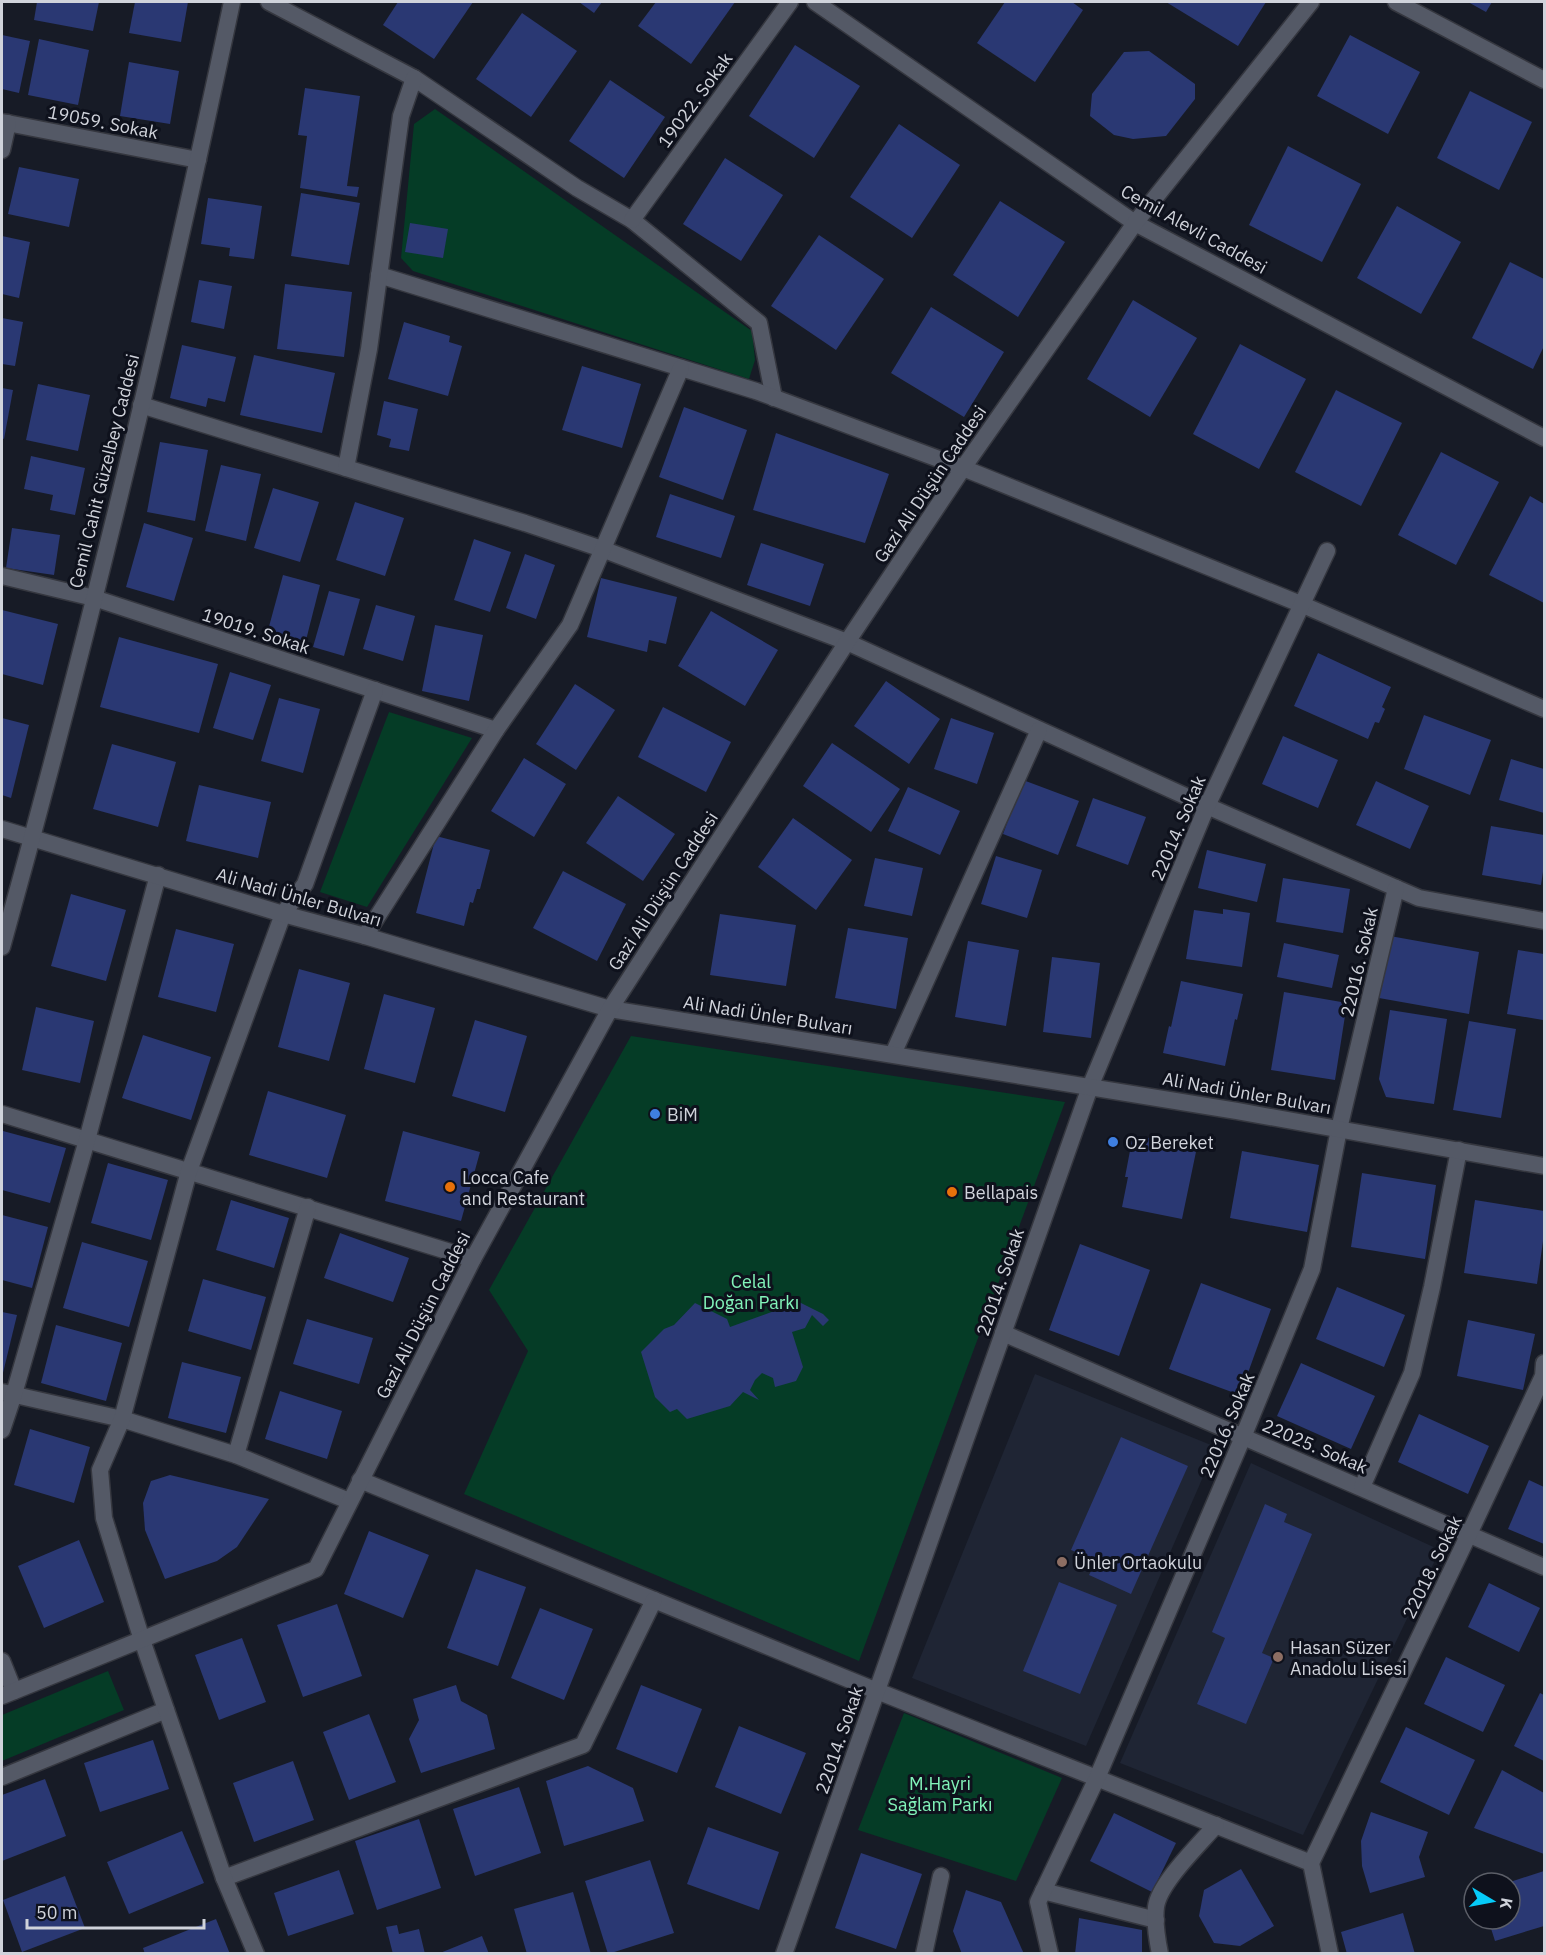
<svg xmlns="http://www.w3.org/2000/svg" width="1546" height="1955" viewBox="0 0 1546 1955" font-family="'IBM Plex Sans',sans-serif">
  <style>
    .built { fill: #1f2534 }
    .green { fill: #053c26 }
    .building { fill: #2a3873 }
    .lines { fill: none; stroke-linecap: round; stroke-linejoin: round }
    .minor-casing { stroke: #35373f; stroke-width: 19 }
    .tertiary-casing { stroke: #35373f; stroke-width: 19 }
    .minor { stroke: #545966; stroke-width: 16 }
    .tertiary { stroke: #545966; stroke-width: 16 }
    .shop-dot { fill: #3f7fe0; stroke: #0e111c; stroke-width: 2 }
    .food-dot { fill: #e8710a; stroke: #0e111c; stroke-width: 2 }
    .education-dot { fill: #8d6e63; stroke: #0e111c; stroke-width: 2 }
    .labels { text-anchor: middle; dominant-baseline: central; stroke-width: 6; stroke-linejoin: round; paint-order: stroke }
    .street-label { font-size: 18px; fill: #d0d3db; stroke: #0e111c }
    .poi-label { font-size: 18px; fill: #d0d3db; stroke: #0e111c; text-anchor: start }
    .park-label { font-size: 18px; fill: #82f4ba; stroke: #0e111c }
  </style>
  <rect width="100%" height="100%" fill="#171b26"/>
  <!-- built -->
  <g class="built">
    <path d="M1035 1374 1216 1447 1086 1746 912 1678Z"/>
    <path d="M1251 1463 1440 1550 1303 1835 1120 1763Z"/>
  </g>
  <!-- green -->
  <g class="green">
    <path d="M435 109 752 331 755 360 749 379 413 271 401 258 414 124Z"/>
    <path d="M389 712 472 738 367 907 320 892Z"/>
    <path d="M631 1036 1065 1102 859 1661 464 1494 528 1351 489 1290Z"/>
    <path d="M108 1671 124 1710 2 1761V1715Z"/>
    <path d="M904 1713 1062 1778 1016 1881 858 1830Z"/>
  </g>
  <!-- building -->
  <g class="building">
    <path d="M37 2H99L93 31 34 20Z"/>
    <path d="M135 2H188L181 42 129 33Z"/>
    <path d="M398 2H473L434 59 383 25Z"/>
    <path d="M579 2H602L594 13Z"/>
    <path d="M656 2H735L691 64 638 26Z"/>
    <path d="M1005 2H1072L1083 10 1035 82 977 43Z"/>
    <path d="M1166 2H1266L1238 46Z"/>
    <path d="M1468 2H1492L1486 12Z"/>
    <path d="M522 13 577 51 531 117 476 79Z"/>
    <path d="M2 35 30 41 19 93 2 89Z"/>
    <path d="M1350 35 1420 72 1388 134 1317 96Z"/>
    <path d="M39 39 89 50 78 105 28 95Z"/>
    <path d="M795 45 860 86 814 158 749 116Z"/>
    <path d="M1149 51 1195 84V99L1166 136 1133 139 1114 135 1090 116 1092 94 1124 52Z"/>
    <path d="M129 62 179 71 170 124 120 116Z"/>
    <path d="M610 80 665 117 624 178 569 141Z"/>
    <path d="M305 88 360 96 347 186 359 187 357 197 300 188 307 136 298 135Z"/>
    <path d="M1470 91 1532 122 1499 190 1437 158Z"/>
    <path d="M899 124 960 165 912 238 850 197Z"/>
    <path d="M1288 146 1361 184 1322 262 1249 225Z"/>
    <path d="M725 158 783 195 741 261 683 224Z"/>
    <path d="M19 167 79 179 69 227 8 214Z"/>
    <path d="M301 193 360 203 349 265 291 256Z"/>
    <path d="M208 198 262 206 254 259 229 256 230 248 201 244Z"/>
    <path d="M1000 201 1065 242 1018 317 953 275Z"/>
    <path d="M1397 206 1461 242 1421 314 1357 278Z"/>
    <path d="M410 223 448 229 443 258 405 252Z"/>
    <path d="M819 235 884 279 836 350 771 306Z"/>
    <path d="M2 236 30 242 19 298 2 294Z"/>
    <path d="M1510 262 1544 279V346L1533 369 1472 338Z"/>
    <path d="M199 280 232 286 224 329 191 322Z"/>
    <path d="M285 284 352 292 344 357 277 349Z"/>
    <path d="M1133 300 1197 338 1150 417 1087 379Z"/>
    <path d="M931 307 1004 352 964 417 891 373Z"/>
    <path d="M2 318 23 322 15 366 2 364Z"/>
    <path d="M404 322 450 336 449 342 462 346 448 396 388 379Z"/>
    <path d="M1240 344 1306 379 1259 469 1193 434Z"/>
    <path d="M182 345 236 357 225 402 208 398 206 407 170 398Z"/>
    <path d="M254 355 335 373 322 433 240 415Z"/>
    <path d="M582 366 641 384 622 448 562 430Z"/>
    <path d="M38 384 90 395 78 451 26 440Z"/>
    <path d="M2 388 13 390 4 439 2 438Z"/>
    <path d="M1336 390 1402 423 1361 506 1295 472Z"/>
    <path d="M384 401 418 409 409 451 389 447 391 439 377 435Z"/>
    <path d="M684 407 747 430 723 500 659 477Z"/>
    <path d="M776 433 889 474 865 543 753 510Z"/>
    <path d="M160 442 208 450 195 521 147 512Z"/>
    <path d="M1441 452 1499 482 1456 565 1398 535Z"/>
    <path d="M31 456 85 468 75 515 50 510 53 495 24 489Z"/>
    <path d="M221 465 261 474 246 541 205 531Z"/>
    <path d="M273 488 319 502 300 562 254 548Z"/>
    <path d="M670 494 735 516 721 558 656 537Z"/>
    <path d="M1530 496 1544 504V603L1489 575Z"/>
    <path d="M355 502 404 518 385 576 336 560Z"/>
    <path d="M144 523 193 538 174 601 126 587Z"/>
    <path d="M12 528 60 535 54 575 6 568Z"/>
    <path d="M474 539 511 552 490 612 454 600Z"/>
    <path d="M761 543 824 564 810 606 747 585Z"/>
    <path d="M525 554 555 565 536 619 506 608Z"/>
    <path d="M283 575 320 585 305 644 267 634Z"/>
    <path d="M601 578 677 597 666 644 649 640 647 652 587 637Z"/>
    <path d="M329 591 360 599 344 656 313 647Z"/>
    <path d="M376 605 415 616 403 661 363 649Z"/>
    <path d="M2 610 58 624 43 685 2 674Z"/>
    <path d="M711 611 778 650 745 706 678 666Z"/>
    <path d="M435 625 483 635 469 701 422 691Z"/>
    <path d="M119 637 218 664 199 733 100 707Z"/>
    <path d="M1318 653 1391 687 1382 707 1385 709 1379 723 1375 722 1368 739 1294 706Z"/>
    <path d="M230 672 271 685 253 740 213 728Z"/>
    <path d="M886 681 940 719 909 764 854 726Z"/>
    <path d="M575 684 615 710 576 770 536 744Z"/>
    <path d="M279 698 320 709 303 773 261 761Z"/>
    <path d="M663 707 731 742 706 792 638 757Z"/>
    <path d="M1424 715 1491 740 1470 795 1404 769Z"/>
    <path d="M2 718 29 725 11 798 2 795Z"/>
    <path d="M951 718 994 733 977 784 934 769Z"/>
    <path d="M1283 736 1338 760 1318 808 1262 784Z"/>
    <path d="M832 743 900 789 871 832 803 786Z"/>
    <path d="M112 744 176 762 158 827 93 809Z"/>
    <path d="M524 758 566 784 534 837 491 811Z"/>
    <path d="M1511 759 1544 769V813L1499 800Z"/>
    <path d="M1023 780 1079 801 1058 855 1003 834Z"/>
    <path d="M1376 781 1429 806 1410 849 1356 825Z"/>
    <path d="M199 785 271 802 258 858 186 841Z"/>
    <path d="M908 787 960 811 940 855 888 831Z"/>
    <path d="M618 796 675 834 643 881 586 843Z"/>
    <path d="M1093 798 1146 817 1128 865 1076 846Z"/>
    <path d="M793 818 852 860 816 910 758 867Z"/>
    <path d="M1491 826 1544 835V865L1541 885 1482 875Z"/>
    <path d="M436 836 490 850 480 889H477L473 903 470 902 464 926 416 913Z"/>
    <path d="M1207 850 1266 864 1257 902 1198 888Z"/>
    <path d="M996 856 1042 870 1027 918 981 904Z"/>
    <path d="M875 858 923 868 912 916 864 906Z"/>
    <path d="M563 871 626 904 597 961 533 928Z"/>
    <path d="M1283 878 1350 889 1343 933 1276 922Z"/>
    <path d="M71 894 126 910 106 981 51 966Z"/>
    <path d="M1223 909 1250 913 1242 967 1186 959 1194 910 1223 914Z"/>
    <path d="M720 914 796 925 786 986 710 975Z"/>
    <path d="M848 928 908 938 896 1009 835 998Z"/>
    <path d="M176 929 234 944 216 1012 158 997Z"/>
    <path d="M1390 936 1479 952 1469 1014 1379 998Z"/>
    <path d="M968 941 1019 950 1006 1026 955 1017Z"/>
    <path d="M1284 943 1339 955 1332 988 1277 977Z"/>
    <path d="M1518 950 1544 954 1543 1020 1507 1014Z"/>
    <path d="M1052 957 1100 963 1091 1038 1043 1032Z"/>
    <path d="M299 969 350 983 329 1061 278 1047Z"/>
    <path d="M1181 981 1243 994 1237 1020 1235 1019 1225 1066 1163 1053 1169 1026 1171 1027Z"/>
    <path d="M1284 992 1347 1003 1335 1080 1271 1070Z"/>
    <path d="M384 994 435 1008 415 1083 364 1069Z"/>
    <path d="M36 1007 94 1021 80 1083 22 1070Z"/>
    <path d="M1390 1010 1447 1019 1434 1104 1386 1097 1379 1079Z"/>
    <path d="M475 1020 527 1036 505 1112 452 1096Z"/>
    <path d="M1469 1021 1516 1029 1501 1118 1453 1110Z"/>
    <path d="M143 1035 211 1057 191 1120 122 1098Z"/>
    <path d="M268 1091 346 1115 327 1178 249 1155Z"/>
    <path d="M3 1131 66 1148 50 1203 2 1190Z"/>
    <path d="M403 1131 480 1152 461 1221 385 1201Z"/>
    <path d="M1133 1135 1197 1147 1182 1219 1122 1207 1128 1177H1125Z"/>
    <path d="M1242 1151 1319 1165 1307 1232 1230 1218Z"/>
    <path d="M108 1163 168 1180 151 1240 91 1223Z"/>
    <path d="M1362 1173 1436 1185 1425 1259 1351 1247Z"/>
    <path d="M231 1200 289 1218 274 1268 216 1250Z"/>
    <path d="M1475 1200 1544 1211V1234L1537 1284 1464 1273Z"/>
    <path d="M2 1215 48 1227 32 1288 2 1280Z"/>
    <path d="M340 1233 409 1258 393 1302 324 1278Z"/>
    <path d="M82 1242 148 1261 129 1327 63 1308Z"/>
    <path d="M1080 1244 1150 1270 1119 1356 1049 1330Z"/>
    <path d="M203 1279 266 1297 251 1350 188 1331Z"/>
    <path d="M1201 1283 1271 1309 1240 1395 1169 1369Z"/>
    <path d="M1337 1287 1405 1315 1384 1367 1316 1339Z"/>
    <path d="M799 1302 823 1314 829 1320 823 1326 812 1315 805 1328 792 1332 803 1367 796 1381 775 1387 773 1378 762 1373 755 1380 750 1390 759 1400 743 1392 730 1406 687 1419 677 1409 670 1412 655 1397 641 1352 664 1329 674 1325 695 1303 727 1319 730 1327Z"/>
    <path d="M2 1312 17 1315 2 1377Z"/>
    <path d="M307 1319 373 1338 359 1384 293 1364Z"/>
    <path d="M1468 1320 1535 1334 1523 1390 1457 1376Z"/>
    <path d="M56 1325 122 1343 106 1401 41 1383Z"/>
    <path d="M182 1362 241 1377 226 1433 168 1418Z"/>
    <path d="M1301 1363 1375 1396 1351 1449 1277 1416Z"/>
    <path d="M280 1391 342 1411 327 1459 265 1439Z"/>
    <path d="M1419 1414 1489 1446 1468 1494 1398 1462Z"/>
    <path d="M30 1429 90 1447 74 1503 14 1485Z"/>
    <path d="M1121 1437 1188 1466 1131 1594 1089 1575 1096 1561 1071 1550Z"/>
    <path d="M170 1475 269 1499 237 1547 217 1561 165 1579 145 1530 143 1503 151 1481Z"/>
    <path d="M1529 1480 1544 1487V1544L1508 1529Z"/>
    <path d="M1265 1504 1287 1514 1284 1522 1312 1534 1262 1653 1274 1658 1246 1724 1197 1704 1225 1638 1212 1632Z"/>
    <path d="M369 1531 429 1555 403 1618 344 1594Z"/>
    <path d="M79 1540 104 1602 44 1628 18 1566Z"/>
    <path d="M476 1569 526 1587 498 1666 447 1648Z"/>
    <path d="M1059 1582 1117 1605 1080 1694 1023 1671Z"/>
    <path d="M1489 1583 1540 1608 1519 1652 1468 1627Z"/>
    <path d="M337 1604 362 1676 303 1697 277 1625Z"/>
    <path d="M540 1608 593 1629 564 1700 511 1678Z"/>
    <path d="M242 1638 266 1702 219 1720 195 1655Z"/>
    <path d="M1446 1657 1505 1685 1483 1732 1424 1704Z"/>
    <path d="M456 1685 461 1701 487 1715 495 1749 421 1773 409 1739 419 1720 413 1699Z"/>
    <path d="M641 1685 702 1709 677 1773 616 1749Z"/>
    <path d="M1540 1693 1544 1695V1761L1514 1746Z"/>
    <path d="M369 1714 396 1782 349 1800 323 1732Z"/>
    <path d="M739 1726 806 1753 781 1814 715 1787Z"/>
    <path d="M1406 1727 1475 1760 1449 1815 1380 1782Z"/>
    <path d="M153 1740 169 1789 100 1812 84 1763Z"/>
    <path d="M293 1761 314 1820 254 1842 233 1783Z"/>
    <path d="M588 1766 633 1788 644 1821 564 1846 546 1781Z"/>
    <path d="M1502 1770 1544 1793V1854L1474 1828Z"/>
    <path d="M45 1779 66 1836 2 1861V1795Z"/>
    <path d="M519 1787 541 1853 475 1876 453 1809Z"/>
    <path d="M1371 1812 1428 1832 1419 1857 1425 1877 1370 1893 1362 1866 1361 1841Z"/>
    <path d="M1114 1813 1176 1843 1152 1892 1090 1861Z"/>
    <path d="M419 1819 441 1888 377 1910 355 1841Z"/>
    <path d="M708 1827 779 1852 759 1910 687 1884Z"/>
    <path d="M182 1831 204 1883 129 1914 107 1862Z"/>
    <path d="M861 1853 922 1874 896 1949 835 1928Z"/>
    <path d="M650 1860 674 1933 608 1954 585 1881Z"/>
    <path d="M1241 1869 1274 1926 1240 1946 1214 1943 1199 1916 1204 1890Z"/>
    <path d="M339 1870 354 1914 288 1936 274 1893Z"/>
    <path d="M1544 1871V1926L1495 1941 1488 1919H1510V1882Z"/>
    <path d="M65 1876 85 1928 22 1952 3 1900Z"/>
    <path d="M966 1890 1001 1902 1024 1954H962L953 1931Z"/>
    <path d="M573 1892 591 1954H527L514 1909Z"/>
    <path d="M1403 1913 1415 1954H1347L1341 1932Z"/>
    <path d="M1079 1918 1142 1930V1954H1075Z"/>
    <path d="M216 1919 230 1954H145L143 1948Z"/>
    <path d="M397 1925 399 1934 419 1929 425 1954H393L386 1927Z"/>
    <path d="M482 1936 489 1954H440V1953Z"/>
  </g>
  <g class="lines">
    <!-- minor casing -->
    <g class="minor-casing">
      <g id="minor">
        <path d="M269 2 414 78 577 188 632 220 759 323 774 398"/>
        <path d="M1396 2 1544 80"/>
        <path d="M2 122 198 160"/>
        <path d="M2 150 8 123"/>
        <path d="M632 220 790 2"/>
        <path d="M379 275 756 391 963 468 1303 605 1544 709"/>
        <path d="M141 405 525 523 602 549 847 642 1207 806 1419 898 1544 921"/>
        <path d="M346 468 369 349 401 116 414 78"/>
        <path d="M2 576 94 598 496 730"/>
        <path d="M365 936 496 730 570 625 681 368"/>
        <path d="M893 1054 1039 730"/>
        <path d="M2 1114 473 1259"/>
        <path d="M1003 1333 1544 1567"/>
        <path d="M2 1392 122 1419 236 1455 349 1501"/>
        <path d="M2 1430 14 1394 87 1140 158 875"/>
        <path d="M236 1455 308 1207"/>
        <path d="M360 1480 877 1691 1311 1863"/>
        <path d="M1362 1487 1412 1373 1432 1287 1459 1150"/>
        <path d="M2 1661 14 1691"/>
        <path d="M2 1777 166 1710"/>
        <path d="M224 1878 583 1745 654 1600"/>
        <path d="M1043 1891 1156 1920"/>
        <path d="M256 1954 224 1878 142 1640 104 1518 100 1470 122 1419 189 1171 283 914 305 884 375 690"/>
        <path d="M784 1954 1090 1087 1207 806 1327 551"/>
        <path d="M924 1954 941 1876"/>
        <path d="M1050 1954 1038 1902 1097 1778 1243 1437 1312 1269 1339 1129 1396 888"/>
        <path d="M1160 1954C1157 1939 1154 1922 1156 1907 1159 1883 1200 1844 1216 1825"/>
        <path d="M1330 1954 1311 1863 1469 1534 1543 1376 1544 1363"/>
      </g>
    </g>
    <!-- tertiary casing -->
    <g class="tertiary-casing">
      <g id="tertiary">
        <path d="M815 2 1135 223 1544 438"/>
        <path d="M2 829 283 914 365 936 610 1009 1237 1111 1544 1166"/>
        <path d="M2 947C89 635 165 319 232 2"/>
        <path d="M2 1696 316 1569 473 1259 610 1009 847 642 963 468 1135 223 1311 2"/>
      </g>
    </g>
    <!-- minor -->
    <use href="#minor" class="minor"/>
    <!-- tertiary -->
    <use href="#tertiary" class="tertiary"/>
  </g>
  <!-- markers -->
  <g class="shop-dot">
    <circle cx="655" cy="1114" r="6"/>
    <circle cx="1113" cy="1142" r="6"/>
  </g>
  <g class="food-dot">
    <circle cx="450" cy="1187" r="6"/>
    <circle cx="952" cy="1192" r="6"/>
  </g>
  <g class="education-dot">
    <circle cx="1062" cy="1562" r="6"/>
    <circle cx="1278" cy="1657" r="6"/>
  </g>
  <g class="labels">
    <!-- street labels -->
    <g class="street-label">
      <text transform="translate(695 100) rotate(-54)">19022. Sokak</text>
      <text transform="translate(103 122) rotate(11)">19059. Sokak</text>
      <text transform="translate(1194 229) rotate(29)">Cemil Alevli Caddesi</text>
      <text transform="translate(104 471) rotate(-76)">Cemil Cahit Güzelbey Caddesi</text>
      <text transform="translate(930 484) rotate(-56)">Gazi Ali Düşün Caddesi</text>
      <text transform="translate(256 631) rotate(18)">19019. Sokak</text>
      <text transform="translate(1178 828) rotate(-67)">22014. Sokak</text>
      <text transform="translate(663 891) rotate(-57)">Gazi Ali Düşün Caddesi</text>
      <text transform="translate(299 897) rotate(16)">Ali Nadi Ünler Bulvarı</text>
      <text transform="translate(1359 962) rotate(-77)">22016. Sokak</text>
      <text transform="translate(768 1015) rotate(9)">Ali Nadi Ünler Bulvarı</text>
      <text transform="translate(1247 1093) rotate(10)">Ali Nadi Ünler Bulvarı</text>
      <text transform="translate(1000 1282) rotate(-71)">22014. Sokak</text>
      <text transform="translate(423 1315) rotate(-63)">Gazi Ali Düşün Caddesi</text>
      <text transform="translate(1227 1425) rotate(-67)">22016. Sokak</text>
      <text transform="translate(1315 1446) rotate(23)">22025. Sokak</text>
      <text transform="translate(1432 1567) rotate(-64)">22018. Sokak</text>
      <text transform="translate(839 1740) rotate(-71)">22014. Sokak</text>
    </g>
    <!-- poi labels -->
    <g class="poi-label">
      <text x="667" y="1114">BiM</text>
      <text x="1125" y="1142">Oz Bereket</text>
      <text x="462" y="1177">Locca Cafe<tspan x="462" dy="21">and Restaurant</tspan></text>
      <text x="964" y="1192">Bellapais</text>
      <text x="1074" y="1562">Ünler Ortaokulu</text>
      <text x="1290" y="1647">Hasan Süzer<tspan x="1290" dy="21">Anadolu Lisesi</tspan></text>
    </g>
    <!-- park labels -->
    <g class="park-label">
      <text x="751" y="1281">Celal<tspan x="751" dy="21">Doğan Parkı</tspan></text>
      <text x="940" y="1783">M.Hayri<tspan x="940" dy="21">Sağlam Parkı</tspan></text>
    </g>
  </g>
  <!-- border -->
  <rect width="1546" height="1955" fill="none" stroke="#d0d3db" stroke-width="6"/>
  <!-- north arrow -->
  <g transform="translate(1492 1901) rotate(100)"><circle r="28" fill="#0e111c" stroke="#5c5f68" stroke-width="1.5"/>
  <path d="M0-4.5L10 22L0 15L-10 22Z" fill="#06cbf9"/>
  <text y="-9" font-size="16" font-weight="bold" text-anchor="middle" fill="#d0d3db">K</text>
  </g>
  <!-- scale -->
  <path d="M27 1919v9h177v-9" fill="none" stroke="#d0d3db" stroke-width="3"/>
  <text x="36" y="1919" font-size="18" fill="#d0d3db" stroke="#0e111c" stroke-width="4.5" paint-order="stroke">50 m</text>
</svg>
